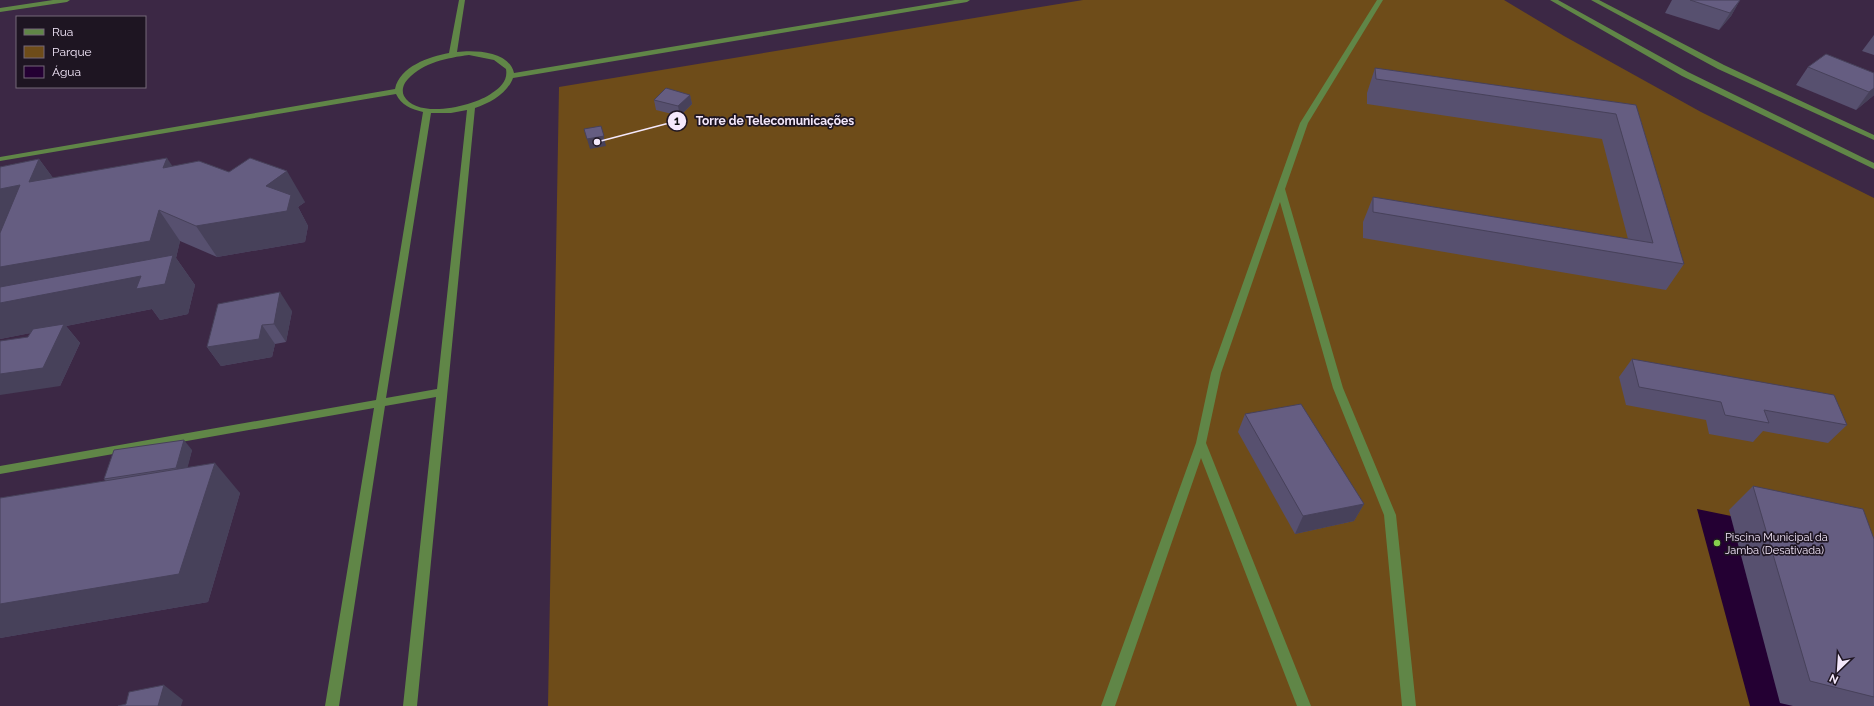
<svg xmlns="http://www.w3.org/2000/svg" width="1874" height="706" viewBox="0 0 1874 706" font-family="Raleway,sans-serif">
  <style>
    .green { fill: #6e4c19 }
    .water { fill: #240033 }
    .lines { fill: none; stroke-linecap: round; stroke-linejoin: round }
    .minor { fill: #608647; fill-rule: evenodd }
    .wall { fill: #57506f }
    .shaded-wall { fill: #47415a }
    .building { fill: #655d81; stroke: #47415a }
    .poi-dot { fill: #85cf4d; stroke: #1e1522; stroke-width: 1.5 }
    .labels { text-anchor: middle; dominant-baseline: central; stroke-width: 3.5; stroke-linejoin: round; paint-order: stroke }
    .poi-label { font-size: 11px; fill: #f4e8fb; stroke: #1e1522; text-anchor: start }
    .leader { fill: none; stroke: #f4e8fb; stroke-width: 1.5 }
    .callout-dot { fill: #f4e8fb; stroke: #1e1522; stroke-width: 1.5 }
    .mark-label { font-size: 12px; text-anchor: middle; font-weight: bold; fill: #111 }
    .callout-label { font-size: 12px; text-anchor: middle; font-weight: bold; fill: #f4e8fb; stroke: #1e1522; stroke-width: 3.5; stroke-linejoin: round; paint-order: stroke }
  </style>
  <rect width="100%" height="100%" fill="#3c2845"/>
  <!-- green -->
  <path class="green" d="M1083 0H1504L1564 36 1701 112 1874 198V706H548L559 87Z"/>
  <!-- water -->
  <path class="water" d="M1697 509 1819 534 1874 706H1750Z"/>
  <g class="lines">
    <!-- minor -->
    <g class="minor">
      <path d="M53 0H70L67 2 0 12V8Z"/>
      <path d="M459 0H465L457 52C475 50 509 51 514 73L955 0H970L967 2 513 78C507 94 490 103 475 108L417 706H403L436 397 385 406 339 706H325L374 408 0 474V466L376 400 423 112C411 109 401 105 396 94L0 161V157L395 89C400 66 429 57 449 53ZM469 55 494 60 506 69C508 80 501 87 492 93 475 106 417 120 404 96 401 90 404 83 408 79 424 62 447 58 469 55ZM467 110 437 389 386 398 431 113H451Z"/>
      <path d="M1377 0H1383L1308 123 1285 189 1343 388 1396 515 1416 706H1402L1384 515 1333 388 1280 202 1221 373 1206 443 1311 706H1297L1201 458 1115 706H1101L1196 443 1211 373 1300 123Z"/>
      <path d="M1550 0H1558L1688 72 1874 163V169L1682 76Z"/>
      <path d="M1591 0H1599L1724 65 1874 135V140L1718 69Z"/>
    </g>
  </g>
  <!-- wall -->
  <g class="wall">
    <path d="M1672 0H1740L1731 16 1719 30 1665 13Z"/>
    <path d="M1874 35V55L1862 51Z"/>
    <path d="M1808 67 1874 73V95L1856 110 1796 85Z"/>
    <path d="M1375 68 1636 105 1684 264 1666 290 1363 238V222L1373 197 1628 239 1602 139 1367 104V93Z"/>
    <path d="M690 95 692 104 680 116 656 110 654 100Z"/>
    <path d="M39 159 53 178 173 166 305 202 298 207 308 226 305 242 217 257 180 241 176 258 195 285 188 314 160 320 152 309 66 326 80 343 60 386 28 337 30 333 0 339V167Z"/>
    <path d="M292 311 286 342 275 344 272 357 221 366 207 347Z"/>
    <path d="M1632 359 1847 425 1828 443 1763 431 1753 442 1709 434 1706 420 1626 405 1619 377Z"/>
    <path d="M1245 414 1364 504 1354 521 1295 534 1238 432Z"/>
    <path d="M192 450 187 468 240 493 208 602 0 638V498L106 481 104 479Z"/>
    <path d="M1753 486 1874 539V706H1793L1780 703 1729 510Z"/>
  </g>
  <!-- shaded-wall -->
  <g class="shaded-wall">
    <path d="M1740 0 1731 16 1719 30 1730 13Z"/>
    <path d="M1874 88V95L1873 96 1856 110 1869 92Z"/>
    <path d="M690 95 692 104 680 116 678 106Z"/>
    <path d="M601 126 606 146 590 149 587 139Z"/>
    <path d="M167 158 187 188 163 168Z"/>
    <path d="M39 159 62 190 29 182Z"/>
    <path d="M287 171 305 202 298 207 308 226 305 242 217 257 196 226 266 186Z"/>
    <path d="M20 185 159 210 180 241 176 258 195 285 188 314 160 320 152 309 66 326 80 343 60 386 0 395V374L62 327 0 339V189Z"/>
    <path d="M280 292 292 311 286 342 274 324Z"/>
    <path d="M262 325 275 344 272 357 221 366 207 347Z"/>
    <path d="M184 440 192 450 185 478 176 468Z"/>
    <path d="M215 463 240 493 208 602 0 638V604Z"/>
    <path d="M1364 504 1354 521 1295 534 1303 516Z"/>
    <path d="M164 685 183 700 181 706H158Z"/>
  </g>
  <!-- building -->
  <g class="building">
    <path d="M1690 0H1740L1730 13Z"/>
    <path d="M1826 54 1874 73V88L1869 92 1808 67Z"/>
    <path d="M1375 68 1636 105 1684 264 1373 212V197L1653 243 1616 114 1376 79Z"/>
    <path d="M666 88 690 95 678 106 654 100Z"/>
    <path d="M601 126 604 136 587 139 584 129Z"/>
    <path d="M167 158 163 168 199 161 229 172 250 158 287 171 266 186 291 195 287 211 196 226 159 210 150 241 0 267V233L20 185 0 189V167L39 159 29 182Z"/>
    <path d="M173 255 165 284 136 289 141 276 0 303V287Z"/>
    <path d="M280 292 274 324 262 325 259 339 207 347 218 304Z"/>
    <path d="M64 324 43 368 0 374V341L28 337 33 329Z"/>
    <path d="M1632 359 1834 395 1847 425 1764 410 1769 423 1725 415 1721 402 1639 387Z"/>
    <path d="M1301 404 1364 504 1303 516 1245 414Z"/>
    <path d="M184 440 176 468 104 479 114 450Z"/>
    <path d="M215 463 179 574 0 604V498Z"/>
    <path d="M1753 486 1863 509 1874 539V697L1810 681Z"/>
    <path d="M164 685 158 706H118L126 704 129 692Z"/>
  </g>
  <!-- markers -->
  <circle class="poi-dot" cx="1717" cy="543" r="4"/>
  <g class="labels">
    <!-- poi labels -->
    <g class="poi-label">
      <text x="1725" y="537">Piscina Municipal da<tspan x="1725" dy="13">Jamba (Desativada)</tspan></text>
    </g>
  </g>
  <!-- callouts -->
  <path class="leader" d="M597 142L677 121"/>
  <g class="callout-dot">
    <circle cx="597" cy="142" r="4"/>
    <circle cx="677" cy="121" r="10"/>
  </g>
  <g class="mark-label">
    <text x="677" y="125">1</text>
  </g>
  <g class="callout-label">
    <text x="775" y="125">Torre de Telecomunicações</text>
  </g>
  <!-- legend -->
  <rect x="16" y="16" width="130" height="72" fill="#1e1522" stroke="#746979"/>
  <rect x="24" y="29" width="20" height="6" fill="#608647" stroke="#746979"/>
  <text x="52" y="36" font-size="12" fill="#f4e8fb">Rua</text>
  <rect x="24" y="46" width="20" height="12" fill="#6e4c19" stroke="#746979"/>
  <text x="52" y="56" font-size="12" fill="#f4e8fb">Parque</text>
  <rect x="24" y="66" width="20" height="12" fill="#240033" stroke="#746979"/>
  <text x="52" y="76" font-size="12" fill="#f4e8fb">Água</text>
  <!-- north arrow -->
  <g transform="translate(1838 670) rotate(205)" stroke="#1e1522" stroke-width="3" paint-order="stroke">
  <path d="M0-3L7 15L0 10L-7 15Z" fill="#f4e8fb"/>
  <text y="-6" font-size="11" font-weight="bold" text-anchor="middle" fill="#f4e8fb">N</text>
  </g>
</svg>
